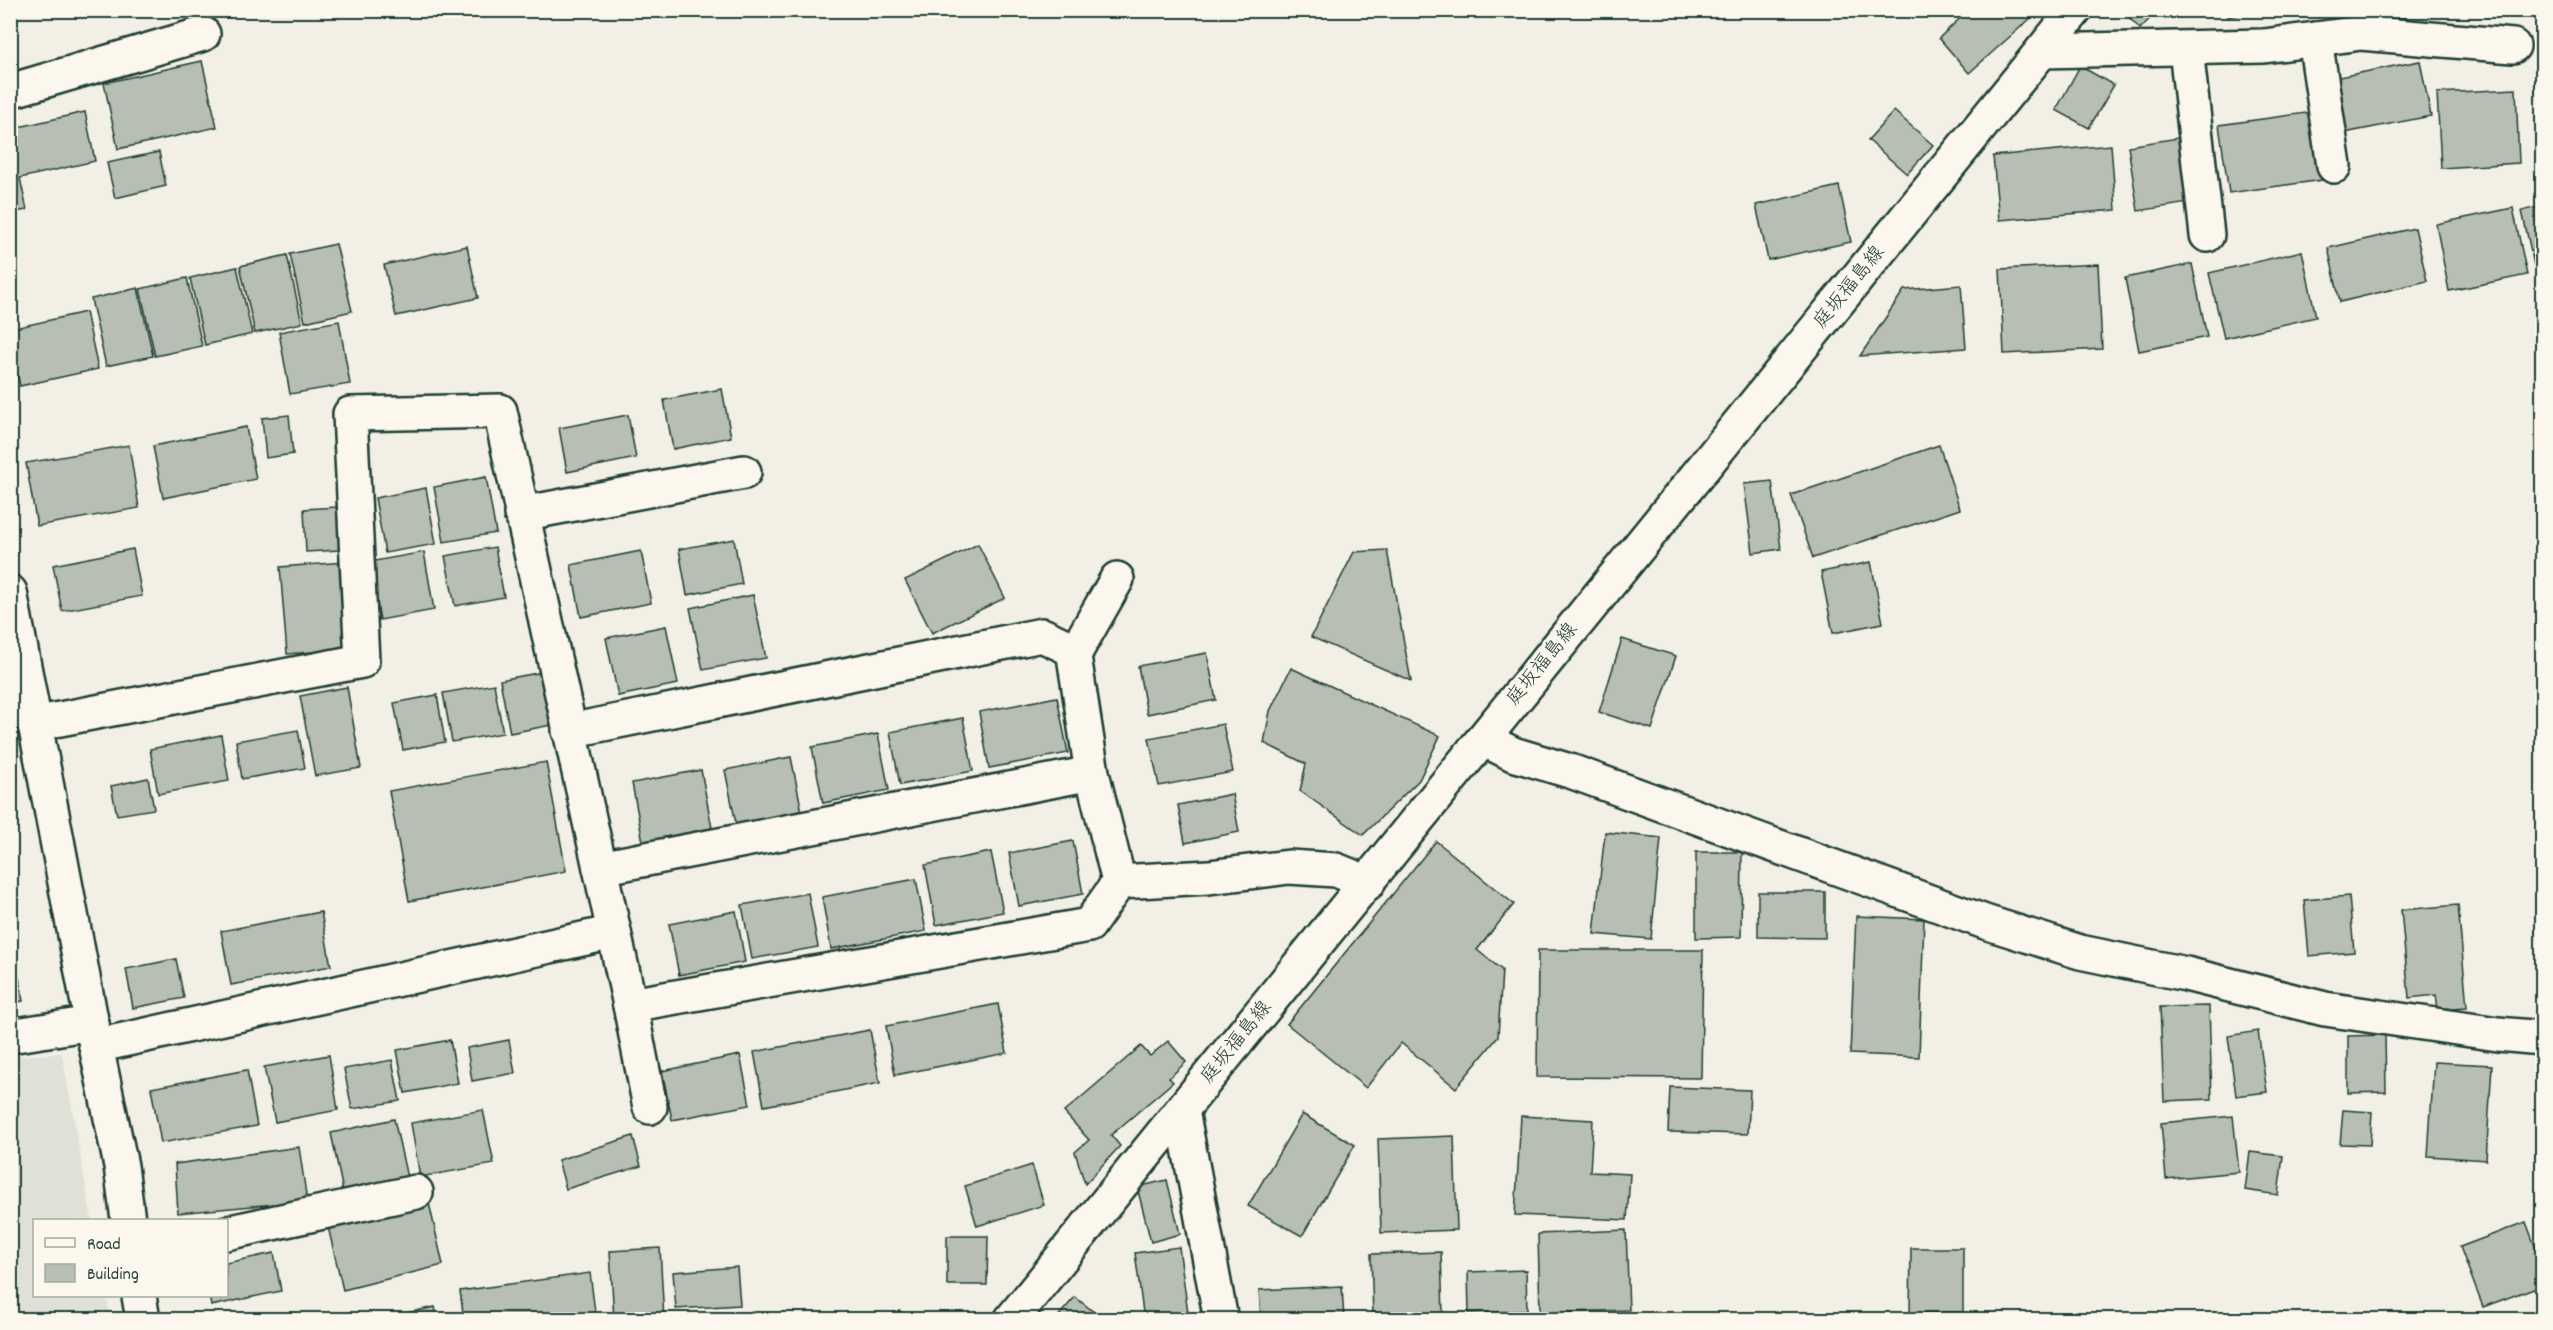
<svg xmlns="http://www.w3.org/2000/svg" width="2553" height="1330" viewBox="0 0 2553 1330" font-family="Dekko,'Klee One',sans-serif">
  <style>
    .built { fill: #e0e1d6 }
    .building { fill: #b7beb3; stroke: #1f3d34; stroke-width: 1.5 }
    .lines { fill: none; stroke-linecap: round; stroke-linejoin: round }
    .minor-casing { stroke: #1f3d34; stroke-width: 38 }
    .major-casing { stroke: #1f3d34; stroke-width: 38 }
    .minor { stroke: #fbf7ec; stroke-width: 33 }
    .major { stroke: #fbf7ec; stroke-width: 33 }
    .labels { text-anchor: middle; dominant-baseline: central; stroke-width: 5; stroke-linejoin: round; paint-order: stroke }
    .street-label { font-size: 20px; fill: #1f3d34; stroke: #fbf7ec }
  </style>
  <rect width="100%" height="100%" fill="#f2f0e5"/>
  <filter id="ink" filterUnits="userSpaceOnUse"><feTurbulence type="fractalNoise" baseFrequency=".0167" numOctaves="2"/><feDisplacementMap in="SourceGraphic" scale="12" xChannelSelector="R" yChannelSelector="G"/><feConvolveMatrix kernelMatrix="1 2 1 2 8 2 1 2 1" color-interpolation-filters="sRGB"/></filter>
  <g filter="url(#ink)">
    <!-- built -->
    <path class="built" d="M62 1053 92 1220H34V1296H106L111 1319H11V1057Z"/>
    <!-- building -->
    <g class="building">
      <path d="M1969 10H2040L1969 73 1939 38Z"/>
      <path d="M2122 10H2158L2140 29Z"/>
      <path d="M2227 10H2259V12L2228 17Z"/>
      <path d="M202 61 217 127 118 149 104 83Z"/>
      <path d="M2420 61 2431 116 2344 133 2334 78Z"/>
      <path d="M2080 66 2114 85 2089 128 2056 110Z"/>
      <path d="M2516 89 2519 163 2441 168 2437 93Z"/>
      <path d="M1894 111 1933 145 1907 174 1868 140Z"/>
      <path d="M85 112 95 161 20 178 27 210 10 213V129Z"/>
      <path d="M2313 112 2322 180 2229 193 2219 125Z"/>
      <path d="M2184 137 2195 202 2138 211 2128 146Z"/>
      <path d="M2111 145 2116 210 1999 220 1993 156Z"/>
      <path d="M159 152 166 186 115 198 107 163Z"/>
      <path d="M1839 186 1851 242 1768 260 1756 205Z"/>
      <path d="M2542 206V263L2534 265 2522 211Z"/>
      <path d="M2513 208 2527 275 2449 291 2436 224Z"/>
      <path d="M2415 228 2427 281 2340 302 2328 248Z"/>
      <path d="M336 244 352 311 305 322 290 254Z"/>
      <path d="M467 246 478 298 396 316 384 265Z"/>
      <path d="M2302 251 2316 317 2224 338 2209 273Z"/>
      <path d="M287 255 302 323 255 333 240 266Z"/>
      <path d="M2098 264 2102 349 2004 354 2000 269Z"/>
      <path d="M2192 264 2207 337 2139 351 2125 278Z"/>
      <path d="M237 267 252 334 205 345 190 278Z"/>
      <path d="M187 278 202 346 155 356 140 289Z"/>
      <path d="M1961 285 1966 348 1860 356 1904 290Z"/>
      <path d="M138 288 153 356 106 366 91 299Z"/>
      <path d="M86 312 98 369 20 386 10 343V329Z"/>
      <path d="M339 321 350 384 290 394 279 332Z"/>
      <path d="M722 389 731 437 673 449 664 400Z"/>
      <path d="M289 415 293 454 266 458 262 418Z"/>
      <path d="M628 415 636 458 567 472 559 428Z"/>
      <path d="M246 427 256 479 163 498 153 446Z"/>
      <path d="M129 445 139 508 37 526 26 463Z"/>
      <path d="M1939 445 1960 509 1813 558 1791 495Z"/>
      <path d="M486 477 496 533 444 542 434 487Z"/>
      <path d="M1772 481 1781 549 1753 553 1744 484Z"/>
      <path d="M426 488 436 544 385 553 375 498Z"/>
      <path d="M337 507 340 550 306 552 304 509Z"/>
      <path d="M734 539 742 584 687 595 679 549Z"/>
      <path d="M978 544 1005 598 932 633 905 580Z"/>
      <path d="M495 547 504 597 455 606 445 556Z"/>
      <path d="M133 549 142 596 62 611 53 565Z"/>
      <path d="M1387 550 1411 681 1311 637 1354 552Z"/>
      <path d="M641 551 651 603 581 617 571 565Z"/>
      <path d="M424 552 434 610 380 620 369 562Z"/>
      <path d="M345 562 351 649 287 654 280 567Z"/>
      <path d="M1871 562 1883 623 1833 633 1821 572Z"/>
      <path d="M753 595 766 658 703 670 690 608Z"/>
      <path d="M666 626 678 684 618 696 606 638Z"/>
      <path d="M1622 639 1676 656 1652 729 1599 712Z"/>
      <path d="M1207 653 1216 700 1147 714 1138 666Z"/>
      <path d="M1291 668 1440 736 1419 780 1363 835 1300 791 1306 764 1264 743 1270 711Z"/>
      <path d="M543 672 552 725 510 733 500 680Z"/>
      <path d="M494 684 503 733 452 742 443 693Z"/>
      <path d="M347 687 361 768 315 776 300 696Z"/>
      <path d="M437 695 445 742 403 750 394 703Z"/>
      <path d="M1057 697 1068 753 989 768 979 712Z"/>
      <path d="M963 718 973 771 900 785 890 732Z"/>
      <path d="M1223 724 1233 772 1159 786 1149 738Z"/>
      <path d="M298 730 305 768 242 779 236 741Z"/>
      <path d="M878 734 889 790 823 803 812 747Z"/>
      <path d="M221 735 229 781 158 794 150 749Z"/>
      <path d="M791 757 802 812 736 824 725 770Z"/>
      <path d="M546 762 566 871 409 901 389 791Z"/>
      <path d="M701 770 712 828 643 842 632 783Z"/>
      <path d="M148 778 154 809 117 815 111 786Z"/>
      <path d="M1232 794 1239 832 1185 843 1178 805Z"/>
      <path d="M1605 832 1661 838 1651 939 1594 934Z"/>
      <path d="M1073 841 1083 894 1019 906 1009 853Z"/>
      <path d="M1436 841 1514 904 1477 950 1502 970 1498 1037 1456 1088 1401 1043 1366 1088 1287 1024Z"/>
      <path d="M991 852 1003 912 936 925 925 865Z"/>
      <path d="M1696 852H1742L1741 937 1696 938Z"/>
      <path d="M916 879 926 931 831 949 822 897Z"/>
      <path d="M1758 892H1825V938L1758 937Z"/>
      <path d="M808 893 818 947 752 959 742 905Z"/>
      <path d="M2349 896 2354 952 2309 956 2304 900Z"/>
      <path d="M2458 905 2467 1007 2438 1009 2436 995 2409 998 2401 910Z"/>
      <path d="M736 911 745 962 679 975 669 924Z"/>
      <path d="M321 912 331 966 231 985 221 931Z"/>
      <path d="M1856 916 1924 919 1919 1057 1850 1054Z"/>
      <path d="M10 942H13L23 1001 10 1003Z"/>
      <path d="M1538 950H1703L1701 1078 1537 1077Z"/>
      <path d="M176 959 184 998 133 1008 126 969Z"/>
      <path d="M998 1004 1007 1053 895 1075 886 1026Z"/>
      <path d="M2209 1006 2212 1099 2164 1101 2160 1007Z"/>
      <path d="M870 1030 880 1083 764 1106 754 1052Z"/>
      <path d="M2258 1031 2267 1092 2236 1096 2228 1036Z"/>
      <path d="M2385 1035 2386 1092 2348 1093V1036Z"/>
      <path d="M450 1040 458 1083 405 1093 397 1050Z"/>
      <path d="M509 1040 515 1073 472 1081 467 1048Z"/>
      <path d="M1168 1041 1186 1062 1169 1078 1173 1082 1111 1135 1120 1146 1085 1184 1075 1152 1089 1140 1064 1112 1141 1046 1150 1056Z"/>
      <path d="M329 1055 338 1110 275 1122 264 1067Z"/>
      <path d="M740 1055 750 1105 672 1120 662 1071Z"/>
      <path d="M392 1060 400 1101 352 1109 344 1069Z"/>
      <path d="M2434 1062 2492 1065 2486 1160 2428 1156Z"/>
      <path d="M247 1070 257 1126 161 1143 151 1088Z"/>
      <path d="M1670 1087 1750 1090 1748 1134 1668 1132Z"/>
      <path d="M483 1110 494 1164 420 1177 411 1123Z"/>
      <path d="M2343 1110 2372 1112 2370 1145 2340 1144Z"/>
      <path d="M1302 1114 1355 1145 1302 1236 1248 1206Z"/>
      <path d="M1521 1116 1593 1120 1590 1172 1630 1174 1627 1220 1515 1215Z"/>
      <path d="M2233 1116 2239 1172 2166 1179 2161 1123Z"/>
      <path d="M394 1119 408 1182 344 1196 331 1133Z"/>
      <path d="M633 1136 641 1166 566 1189 558 1160Z"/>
      <path d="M1454 1136 1457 1230 1381 1233 1378 1139Z"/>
      <path d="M299 1147 307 1201 178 1213 175 1164Z"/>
      <path d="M2250 1152 2283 1156 2278 1195 2245 1190Z"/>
      <path d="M1032 1165 1044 1205 977 1226 965 1186Z"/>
      <path d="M1167 1180 1180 1234 1151 1242 1137 1187Z"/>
      <path d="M429 1203 443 1265 343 1290 328 1227Z"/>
      <path d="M2526 1222 2542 1265V1285L2483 1307 2460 1247Z"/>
      <path d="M1626 1230 1629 1310 1540 1313 1538 1234Z"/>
      <path d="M947 1236H988L987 1285H947Z"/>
      <path d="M1179 1247 1189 1320H1144L1135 1253Z"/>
      <path d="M660 1248 664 1320H614L610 1251Z"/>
      <path d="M1911 1248H1963V1312L1910 1313Z"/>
      <path d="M1441 1252 1443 1315 1373 1317 1371 1254Z"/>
      <path d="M274 1253 281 1291 211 1306 209 1296H226V1263Z"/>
      <path d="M737 1267 740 1305 676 1309 673 1272Z"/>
      <path d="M1526 1270 1527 1311 1469 1313 1468 1272Z"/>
      <path d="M590 1273 596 1320H464L460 1291Z"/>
      <path d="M1342 1286 1344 1320H1261L1259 1290Z"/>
      <path d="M1075 1297 1104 1320H1055Z"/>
      <path d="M435 1307 438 1320H383L382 1318Z"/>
      <path d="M900 1311 911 1320H894Z"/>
    </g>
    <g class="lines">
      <!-- minor casing -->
      <g class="minor-casing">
        <g id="minor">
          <path d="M2315 39 2334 166"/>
          <path d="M2186 49 2207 235"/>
          <path d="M2042 51 2264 46 2361 33 2513 46"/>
          <path d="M10 91 203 34"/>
          <path d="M521 514 744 472"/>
          <path d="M10 592 96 1046 121 1166 128 1220"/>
          <path d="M1076 651 1117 579"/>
          <path d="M34 724 362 661 350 414 500 411 630 1005 1089 925 1119 882 1209 877 1289 867 1336 870 1368 883"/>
          <path d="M569 731 1042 635 1076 651 1074 656 1092 773 1119 882"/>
          <path d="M1483 739 1513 754 1573 772 1985 922 2080 952 2186 974 2325 1009 2498 1034 2542 1038"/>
          <path d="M600 868 1092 773"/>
          <path d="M630 1005 650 1107"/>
          <path d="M10 1036 92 1023"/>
          <path d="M96 1046 614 932"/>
          <path d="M1182 1110 1221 1320"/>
          <path d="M226 1233 416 1192"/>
          <path d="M139 1296 143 1320"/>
        </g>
      </g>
      <!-- major casing -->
      <g class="major-casing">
        <path id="major" d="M1011 1320 2075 10"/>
      </g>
      <!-- minor -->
      <use href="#minor" class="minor"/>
      <!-- major -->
      <use href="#major" class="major"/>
    </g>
  </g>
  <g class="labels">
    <!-- street labels -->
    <g class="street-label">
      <text transform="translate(1850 288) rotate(-51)">庭坂福島線</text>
      <text transform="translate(1543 665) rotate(-51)">庭坂福島線</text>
      <text transform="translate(1237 1043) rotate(-51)">庭坂福島線</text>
    </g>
  </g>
  <!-- margin -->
  <rect width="2553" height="1330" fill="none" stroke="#fbf7ec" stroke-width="36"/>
  <rect x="18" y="18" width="2517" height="1294" fill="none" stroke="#1f3d34" stroke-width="2" filter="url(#ink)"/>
  <!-- legend -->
  <rect x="33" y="1219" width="195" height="78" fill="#fbf7ec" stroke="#a3ada2" stroke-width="1.5"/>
  <rect x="45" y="1238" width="30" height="9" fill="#fbf7ec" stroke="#a3ada2" stroke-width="1.5"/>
  <text x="87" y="1249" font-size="18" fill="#1f3d34">Road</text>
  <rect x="45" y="1264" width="30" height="18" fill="#b7beb3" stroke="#a3ada2" stroke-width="1.5"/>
  <text x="87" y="1279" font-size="18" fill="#1f3d34">Building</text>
</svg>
